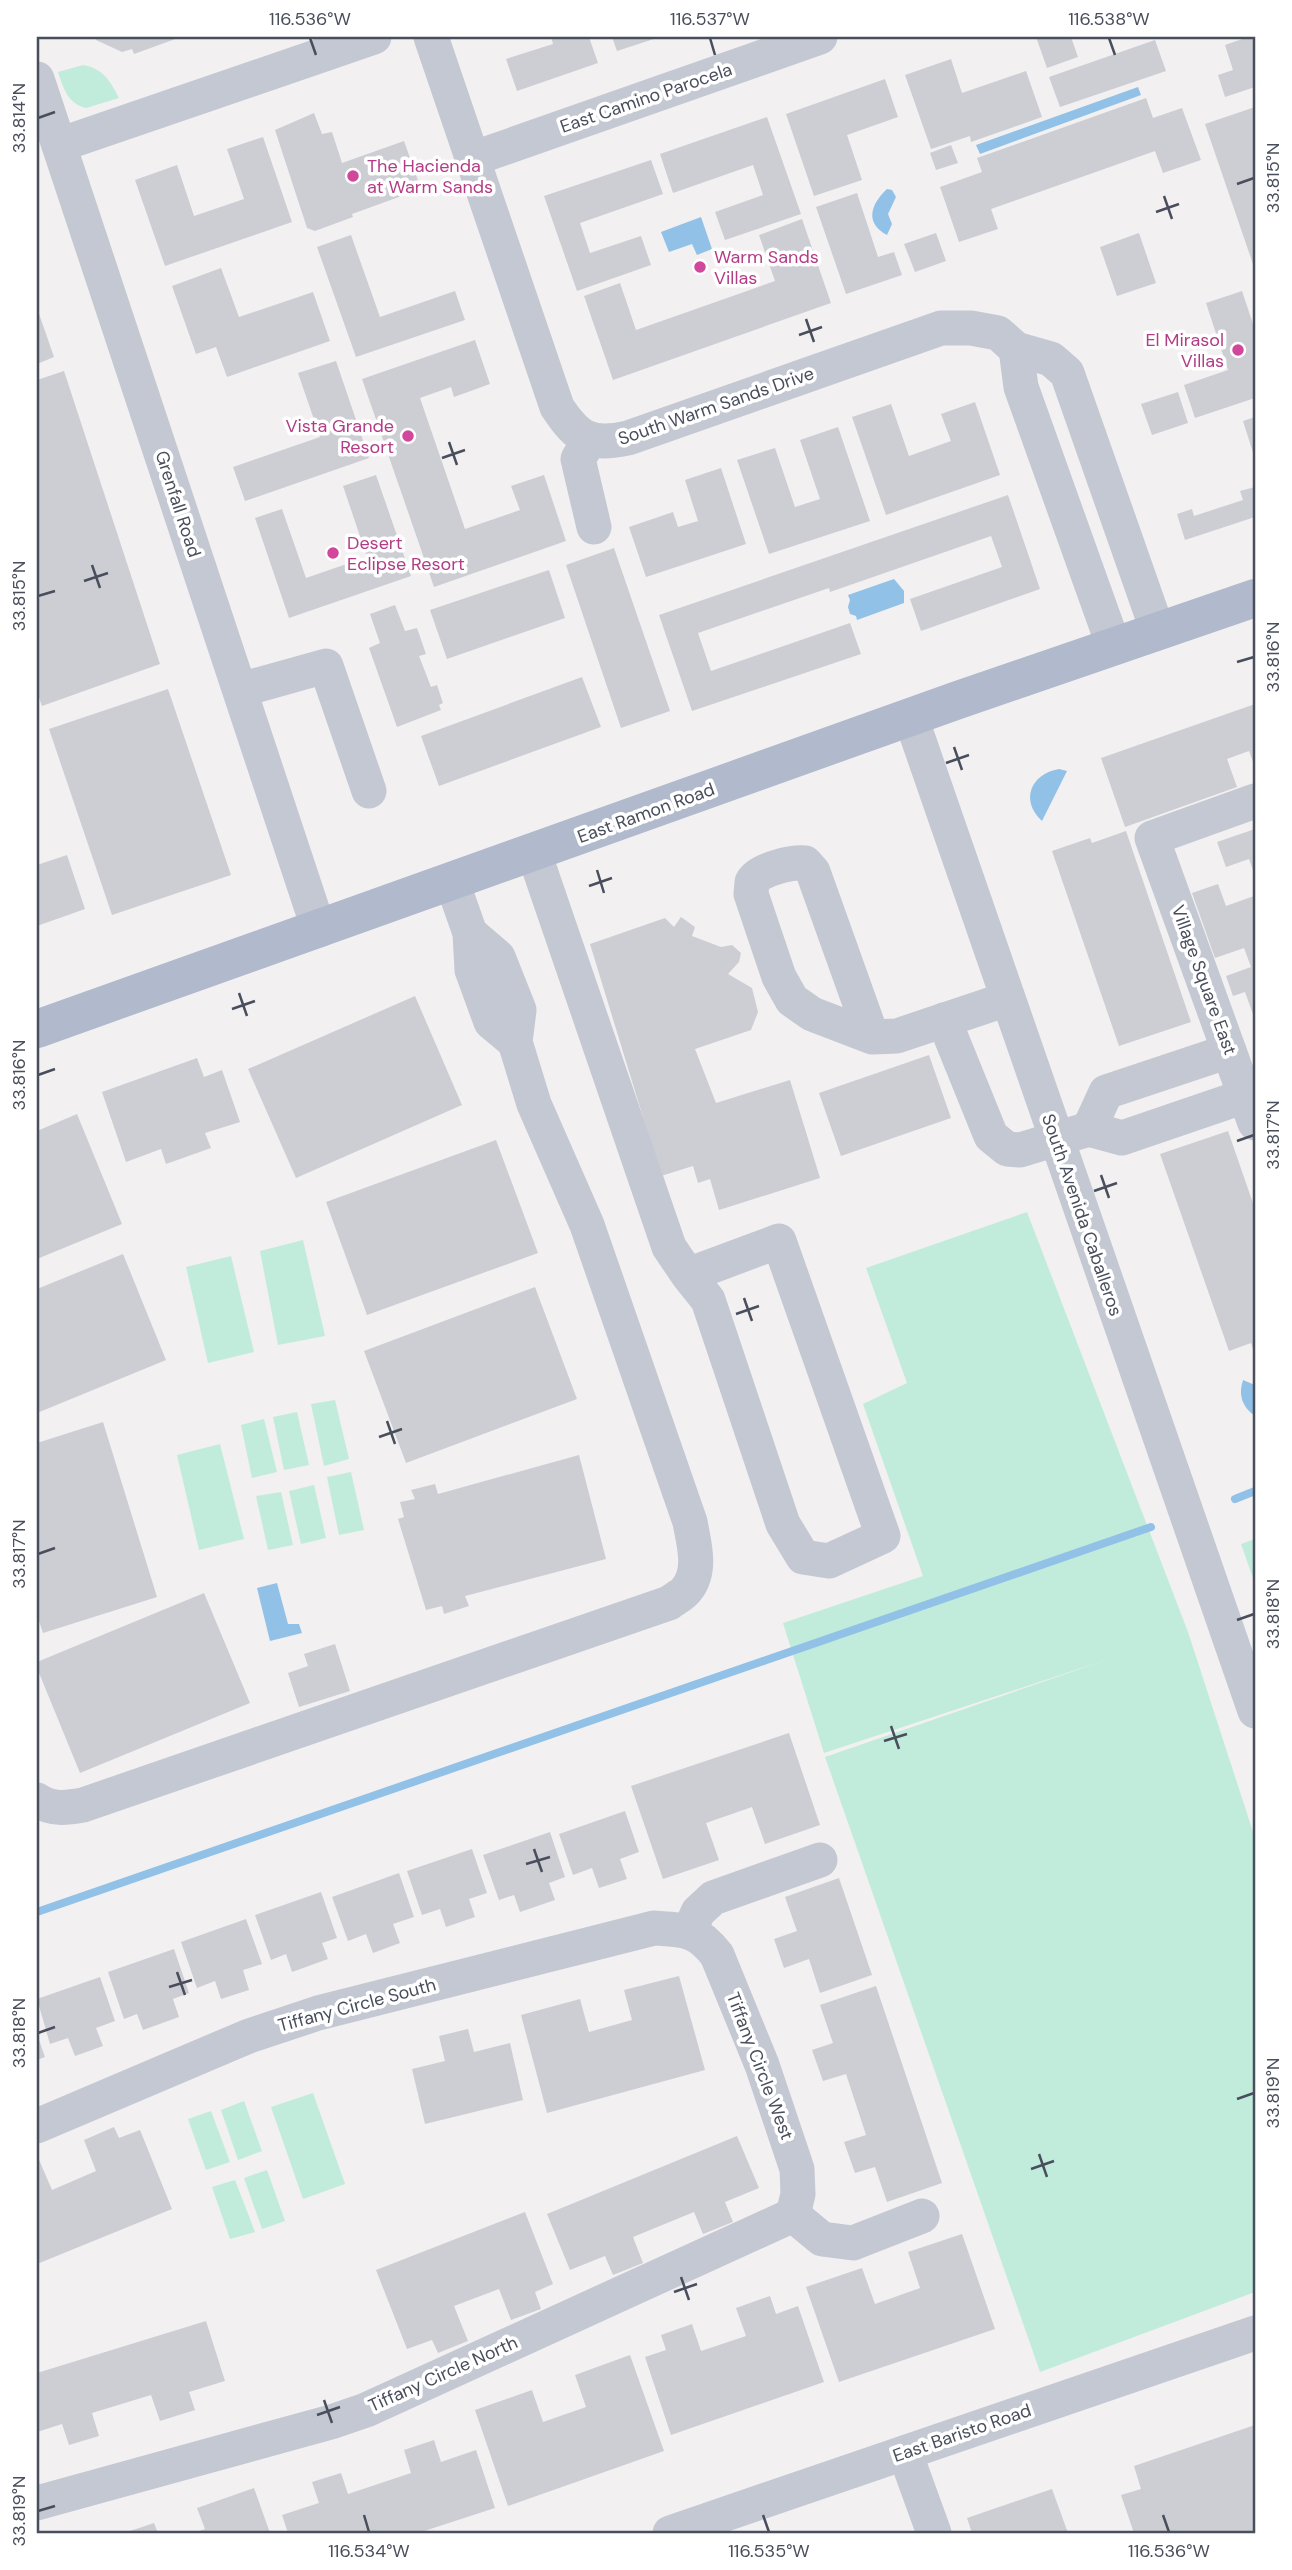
<svg xmlns="http://www.w3.org/2000/svg" width="1292" height="2570" viewBox="0 0 1292 2570" font-family="'DM Sans',sans-serif">
  <style>
    .green { fill: #c1ecdc }
    .water { fill: #91c1e7 }
    .lines { fill: none; stroke-linecap: round; stroke-linejoin: round }
    .stream { stroke: #91c1e7; stroke-width: 8 }
    .building { fill: #cdced4 }
    .minor { stroke: #c4c8d3; stroke-width: 35 }
    .major { stroke: #b1b9cc; stroke-width: 38 }
    .ticks { fill: none; stroke: #494e5c; stroke-width: 2.5 }
    .hotel-dot { fill: #d1479c; stroke: #fff; stroke-width: 2.5 }
    .labels { text-anchor: middle; dominant-baseline: central; stroke-width: 7; stroke-linejoin: round; paint-order: stroke }
    .street-label { font-size: 18px; fill: #494e5c; stroke: #fff }
    .hotel-label { font-size: 18px; fill: #b23c85; stroke: #fff; text-anchor: start }
    .neatline { fill: none; stroke: #494e5c; stroke-width: 2.5 }
    .ticks-label { font-size: 18px; text-anchor: middle; fill: #494e5c }
  </style>
  <rect width="100%" height="100%" fill="#f2f0f0"/>
  <!-- green -->
  <g class="green">
    <path d="M83 65C104 69 110 81 119 98L86 108C67 103 64 89 58 72Z"/>
    <path d="M1027 1212 1188 1632 1255 1838V2292L1040 2372 825 1757 1112 1658 824 1753 783 1623 923 1576 863 1404 907 1383 866 1268Z"/>
    <path d="M303 1240 325 1336 278 1345 260 1251Z"/>
    <path d="M231 1256 254 1352 208 1363 186 1267Z"/>
    <path d="M335 1400 349 1459 324 1466 311 1404Z"/>
    <path d="M297 1412 309 1465 284 1470 273 1417Z"/>
    <path d="M264 1419 277 1472 252 1478 241 1425Z"/>
    <path d="M220 1444 244 1539 199 1550 177 1455Z"/>
    <path d="M351 1472 364 1530 339 1535 327 1477Z"/>
    <path d="M314 1485 326 1538 301 1544 289 1491Z"/>
    <path d="M281 1492 293 1545 268 1550 256 1496Z"/>
    <path d="M1255 1539V1584L1241 1544Z"/>
    <path d="M313 2093 345 2184 303 2199 271 2107Z"/>
    <path d="M244 2101 262 2151 238 2160 221 2110Z"/>
    <path d="M211 2111 230 2162 206 2170 188 2119Z"/>
    <path d="M267 2170 285 2221 262 2229 244 2178Z"/>
    <path d="M235 2180 255 2232 230 2239 212 2187Z"/>
  </g>
  <!-- water -->
  <g class="water">
    <path d="M1138 87 1141 95 980 154 976 145Z"/>
    <path d="M887 189 892 190 896 197 888 214 892 224 887 235C865 223 870 205 887 189Z"/>
    <path d="M701 217 712 249 697 255 692 244 669 252 661 232Z"/>
    <path d="M894 579 904 591V603L857 620 856 616 850 614 848 607 850 600 848 595Z"/>
    <path d="M1059 769 1067 771 1042 821C1020 801 1030 774 1059 769Z"/>
    <path d="M1243 1380 1255 1385V1416C1242 1407 1238 1395 1243 1380Z"/>
    <path d="M277 1583 288 1624H299L302 1633 270 1641 257 1588Z"/>
  </g>
  <g class="lines">
    <!-- stream -->
    <g class="stream">
      <path d="M1235 1499 1255 1491"/>
      <path d="M37 1912 1151 1527"/>
    </g>
  </g>
  <!-- building -->
  <g class="building">
    <path d="M95 37H181L134 54 132 49 122 52 96 40Z"/>
    <path d="M551 37H589L598 63 517 91 506 59 553 44Z"/>
    <path d="M612 37H660L617 51Z"/>
    <path d="M1036 37H1071L1078 57 1047 68Z"/>
    <path d="M1248 37H1255V87L1225 97 1218 75 1233 70 1225 45Z"/>
    <path d="M1155 40 1166 71 1060 107 1049 77Z"/>
    <path d="M951 59 962 93 1026 71 1042 117 971 142 970 136 931 149 905 75Z"/>
    <path d="M885 79 898 117 847 135 862 180 814 196 786 114Z"/>
    <path d="M1146 98 1153 118 1182 108 1201 160 1163 173 1155 151 991 209 998 229 959 242 940 187 982 172 977 158Z"/>
    <path d="M1255 107V270L1205 124Z"/>
    <path d="M314 113 322 134 332 132 342 163 404 141 421 189 352 214 353 217 315 231 307 228 275 130Z"/>
    <path d="M767 117 801 214 725 240 715 212 763 195 753 165 673 193 660 154Z"/>
    <path d="M263 137 292 222 165 266 135 180 177 165 194 216 244 199 227 149Z"/>
    <path d="M951 145 958 163 936 170 930 153Z"/>
    <path d="M651 160 663 194 580 223 590 253 641 236 651 265 577 291 544 196Z"/>
    <path d="M857 193 878 257 894 252 902 275 846 294 816 207Z"/>
    <path d="M802 219 831 303 613 380 584 296 620 283 636 330 775 281 759 235Z"/>
    <path d="M936 233 946 261 915 272 904 244Z"/>
    <path d="M1139 233 1156 283 1117 296 1100 247Z"/>
    <path d="M351 235 380 317 455 291 465 320 356 357 317 247Z"/>
    <path d="M221 268 239 317 313 292 330 341 227 377 216 347 196 354 172 286Z"/>
    <path d="M1242 291 1255 330V398L1195 418 1184 385 1228 370 1206 303Z"/>
    <path d="M37 308 54 357 37 364Z"/>
    <path d="M475 340 490 384 454 397 451 387 420 398 465 529 520 510 511 486 544 475 566 541 434 587 362 379Z"/>
    <path d="M336 361 369 458 245 501 233 467 320 437 298 373Z"/>
    <path d="M64 371 160 664 42 706 37 692V380Z"/>
    <path d="M1178 392 1188 423 1152 435 1141 404Z"/>
    <path d="M975 402 1000 475 886 515 852 417 891 404 909 456 951 441 941 414Z"/>
    <path d="M1255 417V459L1243 421Z"/>
    <path d="M838 427 870 521 769 554 737 460 775 448 795 507 820 499 800 440Z"/>
    <path d="M721 468 746 544 646 577 629 527 673 512 678 527 698 521 685 480Z"/>
    <path d="M376 475 411 576 289 618 255 518 282 509 306 578 367 557 343 486Z"/>
    <path d="M1255 487V517L1185 540 1177 514 1192 509 1194 516 1243 500 1240 491Z"/>
    <path d="M1008 495 1040 589 921 631 910 599 1002 567 991 536 830 592 829 588 698 633 711 671 850 623 861 654 692 711 659 615Z"/>
    <path d="M614 548 670 711 621 728 566 565Z"/>
    <path d="M549 570 565 618 447 659 430 610Z"/>
    <path d="M395 605 405 631 417 628 426 654 419 656 431 687 437 685 443 703 439 705 441 710 397 727 369 648 380 643 370 614Z"/>
    <path d="M582 677 601 727 439 786 421 736Z"/>
    <path d="M168 689 231 875 112 915 49 729Z"/>
    <path d="M1255 704V767L1249 751 1227 759 1237 787 1125 827 1101 758Z"/>
    <path d="M1255 829V876L1249 859 1226 867 1217 842Z"/>
    <path d="M1126 831 1191 1022 1119 1046 1052 851 1090 838 1092 843Z"/>
    <path d="M67 855 85 909 37 926V865Z"/>
    <path d="M1218 884 1226 906 1254 896 1255 900V1020L1245 992 1233 996 1226 976 1251 967 1244 948 1215 958 1192 893Z"/>
    <path d="M681 917 695 927 692 936 721 947 732 945 741 953 739 962 728 974 752 988 758 1012 751 1030 695 1049 716 1103 790 1080 820 1178 719 1210 710 1179 698 1183 693 1166 661 1176 590 944 665 918 674 927Z"/>
    <path d="M415 996 462 1105 296 1178 248 1069Z"/>
    <path d="M929 1055 951 1118 841 1156 819 1093Z"/>
    <path d="M197 1058 204 1077 222 1070 240 1122 205 1133 211 1148 166 1164 161 1149 126 1162 102 1092Z"/>
    <path d="M77 1114 122 1224 37 1259V1131Z"/>
    <path d="M1228 1131 1255 1209V1355L1251 1343 1229 1351 1160 1154Z"/>
    <path d="M496 1140 538 1253 367 1315 326 1202Z"/>
    <path d="M123 1254 166 1360 37 1413V1289Z"/>
    <path d="M535 1287 577 1399 406 1463 364 1351Z"/>
    <path d="M103 1422 157 1597 43 1633 37 1615V1443Z"/>
    <path d="M579 1455 606 1559 465 1596 469 1606 444 1614 442 1606 426 1610 398 1519 404 1517 400 1502 415 1499 411 1490 435 1484 438 1494Z"/>
    <path d="M204 1593 250 1703 80 1773 37 1668V1662Z"/>
    <path d="M335 1644 350 1691 299 1707 288 1673 308 1666 304 1654Z"/>
    <path d="M789 1733 820 1825 765 1844 752 1807 706 1823 719 1860 663 1879 631 1786Z"/>
    <path d="M625 1811 639 1852 620 1859 627 1879 599 1888 592 1868 573 1875 559 1834Z"/>
    <path d="M550 1832 565 1877 549 1883 555 1900 520 1912 514 1895 499 1900 483 1855Z"/>
    <path d="M472 1849 487 1893 469 1899 475 1917 446 1927 440 1909 422 1915 407 1871Z"/>
    <path d="M399 1873 414 1917 393 1924 400 1943 373 1953 366 1934 348 1941 332 1897Z"/>
    <path d="M839 1878 872 1975 820 1993 809 1959 784 1968 774 1939 797 1931 785 1897Z"/>
    <path d="M321 1892 337 1938 322 1943 328 1959 292 1972 286 1954 271 1960 255 1915Z"/>
    <path d="M246 1919 262 1964 243 1970 249 1990 221 1999 215 1981 197 1988 181 1942Z"/>
    <path d="M174 1949 189 1993 173 1999 179 2017 143 2030 137 2014 124 2019 108 1972Z"/>
    <path d="M679 1976 705 2070 547 2113 521 2015 580 1999 589 2032 632 2020 624 1990Z"/>
    <path d="M100 1977 115 2021 96 2028 103 2046 75 2056 68 2038 50 2044 37 1999Z"/>
    <path d="M876 1986 942 2183 887 2202 875 2167 855 2173 844 2142 866 2135 846 2074 823 2081 812 2050 833 2043 820 2005Z"/>
    <path d="M468 2029 474 2052 510 2043 523 2100 425 2124 412 2069 445 2061 439 2036Z"/>
    <path d="M37 2034 45 2057 37 2060Z"/>
    <path d="M114 2127 119 2138 140 2130 172 2209 37 2264V2155L52 2190 96 2171 84 2140Z"/>
    <path d="M737 2136 759 2188 725 2202 733 2222 703 2234 694 2212 633 2237 643 2263 613 2275 605 2256 570 2270 547 2214Z"/>
    <path d="M525 2212 553 2284 535 2292 541 2309 511 2320 499 2289 454 2306 468 2341 438 2353 432 2340 407 2349 376 2270Z"/>
    <path d="M962 2234 995 2329 839 2382 806 2287 862 2268 875 2304 920 2288 908 2252Z"/>
    <path d="M770 2296 776 2314 798 2306 824 2382 671 2435 645 2357 666 2350 661 2335 692 2324 701 2351 746 2336 736 2308Z"/>
    <path d="M206 2321 225 2381 189 2392 195 2410 160 2421 151 2395 92 2413 99 2436 69 2445 62 2424 37 2432V2373Z"/>
    <path d="M630 2355 664 2451 508 2506 475 2410 532 2390 543 2422 586 2407 575 2375Z"/>
    <path d="M1255 2425V2533H1134L1121 2495 1141 2489 1134 2466Z"/>
    <path d="M434 2440 441 2462 476 2450 495 2508 418 2533H288L282 2515 319 2503 312 2482 341 2473 348 2494 411 2473 404 2450Z"/>
    <path d="M254 2488 270 2533H194L205 2529 197 2508Z"/>
    <path d="M1052 2489 1068 2533H972L967 2518Z"/>
    <path d="M154 2523 158 2533H124Z"/>
  </g>
  <g class="lines">
    <!-- minor -->
    <g class="minor">
      <path d="M431 37 557 407C578 439 591 446 628 438L941 328H971L998 333 1016 349 1051 359 1067 373 1158 632"/>
      <path d="M37 79 319 930"/>
      <path d="M59 145 374 37"/>
      <path d="M472 159 820 37"/>
      <path d="M1016 349 1021 387 1114 647"/>
      <path d="M589 441 578 459 594 527"/>
      <path d="M240 690 326 666 369 791"/>
      <path d="M911 718 1255 1711"/>
      <path d="M1255 801 1152 838 1255 1123"/>
      <path d="M534 853 669 1247 688 1275 708 1300 783 1524 803 1557 829 1561 883 1536 779 1241 688 1275"/>
      <path d="M452 882 470 933 472 970 491 1022 515 1042"/>
      <path d="M944 1020 991 1136 1007 1149 1020 1150 1089 1129 1122 1138 1245 1096"/>
      <path d="M872 1037 813 872 805 863C793 862 758 869 752 882 752 883 751 893 751 894L779 977 792 1000 812 1014 872 1037 897 1036 1007 999"/>
      <path d="M1089 1129 1106 1092 1229 1051"/>
      <path d="M37 1800C52 1810 66 1808 83 1805L669 1603C674 1599 683 1595 687 1589 702 1570 694 1544 690 1522L587 1225 534 1104 515 1042 519 1010 498 957 470 933"/>
      <path d="M690 1930 698 1912 713 1898 820 1860"/>
      <path d="M37 2126 249 2036 318 2013 654 1928C685 1930 697 1929 717 1955L762 2065 797 2169 798 2194 793 2215"/>
      <path d="M793 2215 822 2239 853 2243 922 2216"/>
      <path d="M905 2453 934 2533"/>
      <path d="M37 2503 331 2422 366 2410 793 2215"/>
      <path d="M670 2533 1255 2333"/>
    </g>
    <!-- major -->
    <path class="major" d="M37 1029 958 700 1255 598"/>
  </g>
  <!-- ticks -->
  <path class="ticks" d="M310 38 316 55M710 38 715 55M1109 38 1115 55M38 118 55 112M1237 184 1254 178M1164 196 1172 219M1156 212 1179 204M806 319 814 342M799 335 822 327M449 442 457 465M442 458 465 450M92 565 100 588M84 581 108 573M38 596 55 591M1237 662 1254 657M954 747 962 770M946 763 969 755M597 870 604 893M589 886 612 878M239 993 247 1016M232 1009 255 1001M38 1075 55 1069M1237 1141 1254 1135M1101 1175 1109 1198M1094 1191 1117 1183M744 1298 752 1321M736 1314 759 1306M387 1421 395 1444M379 1437 402 1429M38 1554 55 1548M1237 1620 1254 1614M891 1726 899 1749M884 1741 907 1734M534 1849 542 1872M526 1864 550 1857M177 1972 185 1995M169 1987 192 1980M38 2033 55 2027M1237 2099 1254 2093M1039 2154 1047 2177M1031 2169 1054 2161M681 2277 689 2300M674 2292 697 2284M324 2400 332 2423M317 2415 340 2407M38 2511 55 2506M364 2515 369 2532M763 2515 769 2532M1163 2515 1169 2532"/>
  <!-- markers -->
  <g class="hotel-dot">
    <circle cx="353" cy="176" r="7"/>
    <circle cx="700" cy="267" r="7"/>
    <circle cx="1238" cy="350" r="7"/>
    <circle cx="408" cy="436" r="7"/>
    <circle cx="333" cy="553" r="7"/>
  </g>
  <g class="labels">
    <!-- street labels -->
    <g class="street-label">
      <text transform="translate(646 98) rotate(-19)">East Camino Parocela</text>
      <text transform="translate(716 406) rotate(-19)">South Warm Sands Drive</text>
      <text transform="translate(178 504) rotate(72)">Grenfall Road</text>
      <text transform="translate(646 813) rotate(-20)">East Ramon Road</text>
      <text transform="translate(1204 980) rotate(70)">Village Square East</text>
      <text transform="translate(1082 1215) rotate(71)">South Avenida Caballeros</text>
      <text transform="translate(357 2005) rotate(-15)">Tiffany Circle South</text>
      <text transform="translate(760 2066) rotate(69)">Tiffany Circle West</text>
      <text transform="translate(443 2374) rotate(-24)">Tiffany Circle North</text>
      <text transform="translate(962 2433) rotate(-19)">East Baristo Road</text>
    </g>
    <!-- hotel labels -->
    <g class="hotel-label">
      <text x="367" y="166">The Hacienda<tspan x="367" dy="21">at Warm Sands</tspan></text>
      <text x="714" y="257">Warm Sands<tspan x="714" dy="21">Villas</tspan></text>
      <text x="1224" y="340" text-anchor="end">El Mirasol<tspan x="1224" dy="21">Villas</tspan></text>
      <text x="394" y="426" text-anchor="end">Vista Grande<tspan x="394" dy="21">Resort</tspan></text>
      <text x="347" y="543">Desert<tspan x="347" dy="21">Eclipse Resort</tspan></text>
    </g>
  </g>
  <!-- border -->
  <rect width="1292" height="2570" fill="none" stroke="#ffffff" stroke-width="77"/>
  <rect x="38" y="38" width="1216" height="2494" class="neatline"/>
  <g class="ticks-label">
    <text x="310" y="25">116.536°W</text>
    <text x="710" y="25">116.537°W</text>
    <text x="1109" y="25">116.538°W</text>
    <text transform="translate(19 118) rotate(-90)" y="6">33.814°N</text>
    <text transform="translate(1273 178) rotate(-90)" y="6">33.815°N</text>
    <text transform="translate(19 596) rotate(-90)" y="6">33.815°N</text>
    <text transform="translate(1273 657) rotate(-90)" y="6">33.816°N</text>
    <text transform="translate(19 1075) rotate(-90)" y="6">33.816°N</text>
    <text transform="translate(1273 1135) rotate(-90)" y="6">33.817°N</text>
    <text transform="translate(19 1554) rotate(-90)" y="6">33.817°N</text>
    <text transform="translate(1273 1614) rotate(-90)" y="6">33.818°N</text>
    <text transform="translate(19 2033) rotate(-90)" y="6">33.818°N</text>
    <text transform="translate(1273 2093) rotate(-90)" y="6">33.819°N</text>
    <text transform="translate(19 2511) rotate(-90)" y="6">33.819°N</text>
    <text x="369" y="2557">116.534°W</text>
    <text x="769" y="2557">116.535°W</text>
    <text x="1169" y="2557">116.536°W</text>
  </g>
</svg>
